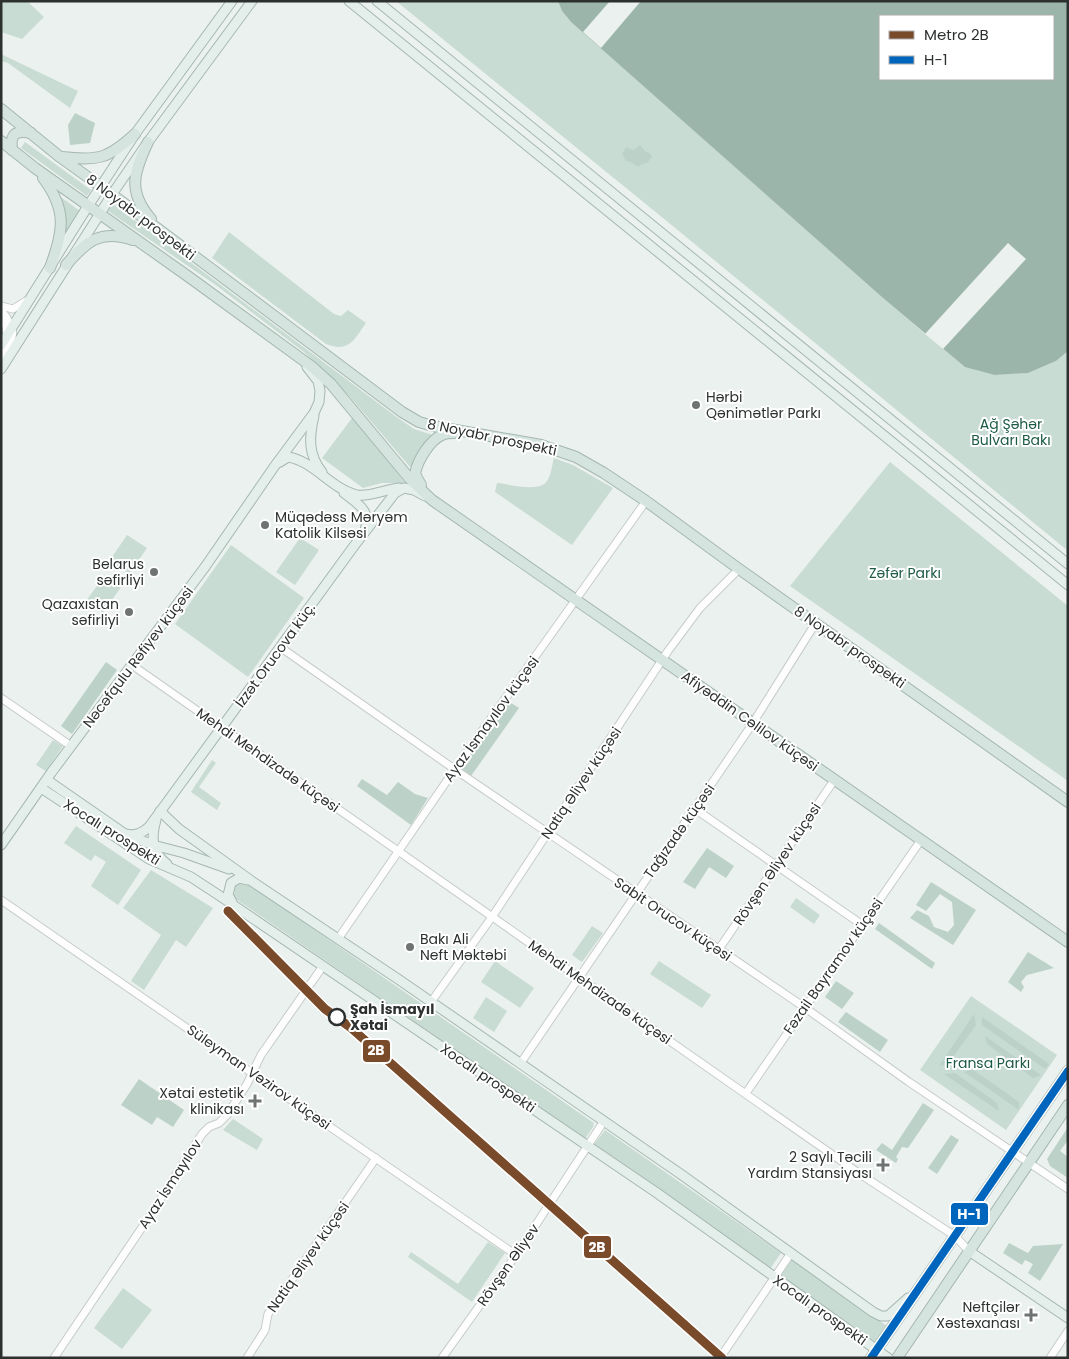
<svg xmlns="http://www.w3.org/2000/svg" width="1069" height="1359" viewBox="0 0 1069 1359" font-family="Poppins,sans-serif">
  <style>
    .green { fill: #c8dcd3 }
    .forest { fill: #bcd2c8 }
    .water { fill: #9cb5aa; fill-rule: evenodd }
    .pier { fill: #ebf1ee }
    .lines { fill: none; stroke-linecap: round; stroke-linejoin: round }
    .minor-casing { stroke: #c7ccc9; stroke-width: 9 }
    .major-casing { stroke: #a5b7b0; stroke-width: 11 }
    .highway-casing { stroke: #a5b7b0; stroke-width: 12 }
    .minor { stroke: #fcfdfc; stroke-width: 7 }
    .major { stroke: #e4eeeb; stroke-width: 9 }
    .highway { stroke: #d5e4df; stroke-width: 10 }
    .bus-1-casing { stroke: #fff; stroke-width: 11 }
    .bus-1 { stroke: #0065bd; stroke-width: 8 }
    .metro-1-casing { stroke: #fff; stroke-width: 12 }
    .metro-1 { stroke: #7a4b2a; stroke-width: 9 }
    .poi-dot { fill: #6f7472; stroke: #fff; stroke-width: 2 }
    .stop-dot { fill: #fff; stroke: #2c302f; stroke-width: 2.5 }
    .labels { text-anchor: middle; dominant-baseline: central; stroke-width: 4; stroke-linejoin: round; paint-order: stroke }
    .street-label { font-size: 14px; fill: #2c302f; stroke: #fff }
    .poi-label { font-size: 14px; fill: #2c302f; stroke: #fff; text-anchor: end }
    .park-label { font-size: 14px; fill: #1d5b45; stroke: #fff }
    .stop-label { font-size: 14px; font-weight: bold; fill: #2c302f; stroke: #fff; text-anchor: start }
    .line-badge { stroke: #fff; stroke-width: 2 }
    .badge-label { font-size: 14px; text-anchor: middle; font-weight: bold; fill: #fff }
  </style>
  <rect width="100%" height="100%" fill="#ebf1ee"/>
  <!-- green -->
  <g class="green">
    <path d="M1 1H27L44 17 22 39 1 32Z"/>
    <path d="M396 1H558L562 11 571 22 925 334 995 375 1028 373 1056 361 1068 351V551L674 227Z"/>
    <path d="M1 54 78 91 70 108 8 63 1 61Z"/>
    <path d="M25 142 91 190 87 196 21 148Z"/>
    <path d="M58 195 80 211 65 237V218Z"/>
    <path d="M113 204 398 418 414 429 433 435 410 467 351 398 304 352 217 286 108 211Z"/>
    <path d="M229 232 334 314 341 316 348 310 366 323C354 340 349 353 326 344L212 258Z"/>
    <path d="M352 418 385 457 405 483H382L363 488 322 458Z"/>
    <path d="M554 458 573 465 613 488 572 545 495 492 497 483C509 484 540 493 547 481 551 476 552 465 554 458Z"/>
    <path d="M890 462 1068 606V781L790 586Z"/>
    <path d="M127 535 147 548 129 574 110 560Z"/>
    <path d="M300 538 319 550 295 585 276 572Z"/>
    <path d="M231 545 304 598 248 677 175 624Z"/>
    <path d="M105 575 121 587 103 613 86 601Z"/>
    <path d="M53 740 63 746 46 771 36 765Z"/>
    <path d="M212 760 216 763 199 787 221 803 217 810 191 792Z"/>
    <path d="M76 826 141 870 118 905 91 886 106 862 95 855 91 861 64 843Z"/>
    <path d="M151 870 213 908 186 947 176 940 144 990 131 981 161 935 123 908Z"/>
    <path d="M242 883H247L591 1121 594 1123 593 1127 585 1139 236 899 234 896 235 887Z"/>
    <path d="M796 898 820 915 814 924 790 907Z"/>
    <path d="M592 926 603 933 582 962 572 955Z"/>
    <path d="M495 961 534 988 520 1008 481 982Z"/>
    <path d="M659 961 711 995 702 1008 650 974Z"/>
    <path d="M971 996 1057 1055 1006 1130 920 1070Z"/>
    <path d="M486 997 507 1011 494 1032 473 1018Z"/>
    <path d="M233 1119 263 1139 257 1150 223 1130Z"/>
    <path d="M605 1130 781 1253 770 1269 593 1146Z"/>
    <path d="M488 1242 505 1253 472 1302 408 1257 411 1252 458 1284Z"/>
    <path d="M791 1259 887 1326 876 1343 780 1275Z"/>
    <path d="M123 1288 152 1310 122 1349 94 1328Z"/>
  </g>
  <!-- forest -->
  <g class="forest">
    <path d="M75 113 95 123 90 143 70 145 68 125Z"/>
    <path d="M640 145 646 152 650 153 652 157 647 163 642 164 638 167 631 162 626 161 622 154 626 147 634 150Z"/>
    <path d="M106 662 117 670 72 734 61 726Z"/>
    <path d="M508 701 519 708 471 776 460 768Z"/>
    <path d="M362 779 387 795 398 782 415 794 428 798 411 825 357 786Z"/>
    <path d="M707 848 734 866 726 878 709 867 695 889 683 882Z"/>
    <path d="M931 882 976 910 953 945 910 918 917 910 929 916 934 927 948 932 954 925 952 902 940 894 926 911 916 905Z"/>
    <path d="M879 923 935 963 932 969 875 929Z"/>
    <path d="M1028 952 1054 968 1027 975 1021 982 1024 987 1021 992 1008 982Z"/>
    <path d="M836 981 854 993 842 1009 825 997Z"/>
    <path d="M846 1012 888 1040 880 1052 838 1022Z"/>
    <path d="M974 1014 976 1025 948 1064 939 1066Z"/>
    <path d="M982 1017 1049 1064 1045 1069 982 1025Z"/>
    <path d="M985 1036 1041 1075 1033 1078 987 1044Z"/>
    <path d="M972 1069 1019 1102V1110L964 1072Z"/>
    <path d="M955 1073 997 1103 999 1111 944 1074Z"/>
    <path d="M139 1079 184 1110 173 1127 157 1117 152 1125 121 1105Z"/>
    <path d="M923 1103 934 1110 908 1148 902 1147 896 1157 898 1159 896 1163 876 1150 882 1143 892 1150Z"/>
    <path d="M1068 1127V1140L1060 1151 1068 1157V1178L1050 1166 1047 1159Z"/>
    <path d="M951 1135 959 1140 937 1174 928 1168Z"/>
    <path d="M1009 1243 1028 1253 1033 1246 1063 1244 1040 1281 1028 1273 1033 1264 1025 1260 1022 1265 1003 1253Z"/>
  </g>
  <!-- water -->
  <path class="water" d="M558 1H1068V351L1056 361 1028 373 995 375 965 367 882 297 571 22 562 11ZM880 16H1053V79H880Z"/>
  <!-- pier -->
  <g class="pier">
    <path d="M610 1H641L601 48 583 32Z"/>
    <path d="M1008 243 1026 259 943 349 925 334Z"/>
  </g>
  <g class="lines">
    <!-- minor casing -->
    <g class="minor-casing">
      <g id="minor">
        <path d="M1 306 13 309 26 301"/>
        <path d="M1 310C18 331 15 336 1 358"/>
        <path d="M1 318 6 327 7 336"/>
        <path d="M280 647 460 773 804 1007 909 1082 1068 1189"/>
        <path d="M132 665 860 1174 955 1236 969 1251"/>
        <path d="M1 698 71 746"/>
        <path d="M695 809 861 924"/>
        <path d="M1 900 516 1255"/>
        <path d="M338 939 455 769 646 501"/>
        <path d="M719 949 835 779"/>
        <path d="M431 1002 492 917 668 651 700 608 739 569"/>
        <path d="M520 1064 751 726 815 624"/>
        <path d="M746 1093 921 840"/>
        <path d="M54 1358 147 1220 202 1134 209 1127 219 1123 227 1115 247 1084 261 1055 323 966"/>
        <path d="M247 1358 265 1330 268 1314 376 1158"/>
        <path d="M442 1358 516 1255 604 1121"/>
        <path d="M720 1358 791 1253"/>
        <path d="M1050 1358 1068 1331"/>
      </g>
    </g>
    <!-- major casing -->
    <g class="major-casing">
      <g id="major">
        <path d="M349 1 1068 585"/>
        <path d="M377 1 1068 564"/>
        <path d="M1 345 88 206 135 134 232 1"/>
        <path d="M1 369 115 190 148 142 252 1"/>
        <path d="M314 416C309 437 308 455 322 472"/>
        <path d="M280 462 288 457C314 461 331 489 357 495 370 497 386 489 399 488"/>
        <path d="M344 493C358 504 371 510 365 530"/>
        <path d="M47 780 125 834 153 845 184 853 229 869"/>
        <path d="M41 788 149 859 191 877 220 896 657 1193 888 1358"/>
        <path d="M160 811 179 829 253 882 398 979 682 1175 873 1312 881 1316H888L908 1298"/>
        <path d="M156 820C151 837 151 852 167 864"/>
        <path d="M125 834C135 836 141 834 149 827L354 546 395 493 404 488 414 490 425 496"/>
        <path d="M1 845 51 773 205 567 274 467 314 413 319 402 320 391 318 381 307 367"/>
        <path d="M232 902 228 895 231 883 239 878 248 880"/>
        <path d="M969 1251 1068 1318"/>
      </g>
    </g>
    <!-- highway casing -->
    <g class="highway-casing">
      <g id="highway">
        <path d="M1 109 60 157 121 201 402 412 419 422 433 426 541 445 576 457 604 473 646 501 739 569 1068 802"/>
        <path d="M1 141 35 168 189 277 311 366 331 384 410 479 432 500 1068 942"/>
        <path d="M148 142C134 172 127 191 151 219"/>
        <path d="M12 150C10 134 15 130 31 133"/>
        <path d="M62 157C98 161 108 159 135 134"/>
        <path d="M43 178C68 211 63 231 50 268"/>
        <path d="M66 265C87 241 100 229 133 240"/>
        <path d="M421 485 415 474C417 461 430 440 442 435 446 433 450 433 454 433"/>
        <path d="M871 1358 1068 1071"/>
        <path d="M897 1358 1068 1105"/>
      </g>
    </g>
    <!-- minor -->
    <use href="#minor" class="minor"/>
    <!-- major -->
    <use href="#major" class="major"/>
    <!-- highway -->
    <use href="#highway" class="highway"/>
    <!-- bus-1 casing -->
    <g class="bus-1-casing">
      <path id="bus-1" d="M871 1358 1068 1071"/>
    </g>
    <!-- bus-1 -->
    <use href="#bus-1" class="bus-1"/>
    <!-- metro-1 casing -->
    <g class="metro-1-casing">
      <path id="metro-1" d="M228 911 325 1009 350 1027 722 1358"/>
    </g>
    <!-- metro-1 -->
    <use href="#metro-1" class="metro-1"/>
  </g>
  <!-- markers -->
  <g class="poi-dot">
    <circle cx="696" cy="405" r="5"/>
    <circle cx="265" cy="525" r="5"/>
    <circle cx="154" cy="572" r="5"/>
    <circle cx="129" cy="612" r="5"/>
    <circle cx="410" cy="947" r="5"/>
    <path d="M252.5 1093.5h5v5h5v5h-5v5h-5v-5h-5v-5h5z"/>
    <path d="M880.5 1157.5h5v5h5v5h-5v5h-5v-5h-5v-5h5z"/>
    <path d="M1028.5 1307.5h5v5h5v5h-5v5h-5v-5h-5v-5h5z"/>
  </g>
  <circle class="stop-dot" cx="337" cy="1017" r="8"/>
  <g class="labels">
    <!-- street labels -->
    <g class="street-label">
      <text transform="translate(141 217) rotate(37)">8 Noyabr prospekti</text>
      <text transform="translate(492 437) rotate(12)">8 Noyabr prospekti</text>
      <text transform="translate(850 647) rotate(35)">8 Noyabr prospekti</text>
      <text transform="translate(275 655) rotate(-54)">İzzət Orucova küç.</text>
      <text transform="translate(138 657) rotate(-53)">Nəcəfqulu Rəfiyev küçəsi</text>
      <text transform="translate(491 719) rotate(-54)">Ayaz İsmayılov küçəsi</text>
      <text transform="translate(750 721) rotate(35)">Afiyəddin Cəlilov küçəsi</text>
      <text transform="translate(268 760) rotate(35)">Mehdi Mehdizadə küçəsi</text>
      <text transform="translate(581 783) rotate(-56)">Natiq Əliyev küçəsi</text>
      <text transform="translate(679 831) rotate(-55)">Tağızadə küçəsi</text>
      <text transform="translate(112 832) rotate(32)">Xocalı prospekti</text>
      <text transform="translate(777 864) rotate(-56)">Rövşən Əliyev küçəsi</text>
      <text transform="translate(673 919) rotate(34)">Sabit Orucov küçəsi</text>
      <text transform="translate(833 966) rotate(-55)">Fəzail Bayramov küçəsi</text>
      <text transform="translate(600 992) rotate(35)">Mehdi Mehdizadə küçəsi</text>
      <text transform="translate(259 1077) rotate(35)">Süleyman Vəzirov küçəsi</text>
      <text transform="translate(488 1078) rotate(34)">Xocalı prospekti</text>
      <text transform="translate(170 1184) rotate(-57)">Ayaz İsmayılov</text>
      <text transform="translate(308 1257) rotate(-55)">Natiq Əliyev küçəsi</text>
      <text transform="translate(508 1265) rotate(-55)">Rövşən Əliyev</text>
      <text transform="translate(820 1310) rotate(35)">Xocalı prospekti</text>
    </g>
    <!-- poi labels -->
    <g class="poi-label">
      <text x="706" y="397" text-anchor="start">Hərbi<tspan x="706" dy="16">Qənimətlər Parkı</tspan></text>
      <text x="275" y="517" text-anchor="start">Müqədəss Məryəm<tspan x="275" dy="16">Katolik Kilsəsi</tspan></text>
      <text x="144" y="564">Belarus<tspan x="144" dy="16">səfirliyi</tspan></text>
      <text x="119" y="604">Qazaxıstan<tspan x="119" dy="16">səfirliyi</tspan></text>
      <text x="420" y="939" text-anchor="start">Bakı Ali<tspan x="420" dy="16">Neft Məktəbi</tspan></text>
      <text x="244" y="1093">Xətai estetik<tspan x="244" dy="16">klinikası</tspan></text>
      <text x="872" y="1157">2 Saylı Təcili<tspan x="872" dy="16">Yardım Stansiyası</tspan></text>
      <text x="1020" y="1307">Neftçilər<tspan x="1020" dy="16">Xəstəxanası</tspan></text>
    </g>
    <!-- park labels -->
    <g class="park-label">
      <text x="1011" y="424">Ağ Şəhər<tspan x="1011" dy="16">Bulvarı Bakı</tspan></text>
      <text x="905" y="573">Zəfər Parkı</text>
      <text x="988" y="1063">Fransa Parkı</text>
    </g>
    <!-- stop labels -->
    <g class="stop-label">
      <text x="350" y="1009">Şah İsmayıl<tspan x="350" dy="16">Xətai</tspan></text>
    </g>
  </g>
  <g class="line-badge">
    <rect x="362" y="1039" width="29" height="24" rx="5" fill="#7a4b2a"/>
    <rect x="950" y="1202" width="39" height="24" rx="5" fill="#0065bd"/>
    <rect x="583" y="1235" width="29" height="24" rx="5" fill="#7a4b2a"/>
  </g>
  <g class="badge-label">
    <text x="376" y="1055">2B</text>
    <text x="969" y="1219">H-1</text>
    <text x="597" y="1252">2B</text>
  </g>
  <!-- border -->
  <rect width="1069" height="1359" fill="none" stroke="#2c302f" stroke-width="5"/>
  <!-- legend -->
  <rect x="879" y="15" width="175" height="65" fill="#ffffff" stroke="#abacac"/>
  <rect x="889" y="31" width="25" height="8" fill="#7a4b2a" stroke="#abacac"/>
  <text x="924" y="40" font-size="15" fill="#2c302f">Metro 2B</text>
  <rect x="889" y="56" width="25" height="8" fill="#0065bd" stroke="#abacac"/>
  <text x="924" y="65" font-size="15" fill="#2c302f">H-1</text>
</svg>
